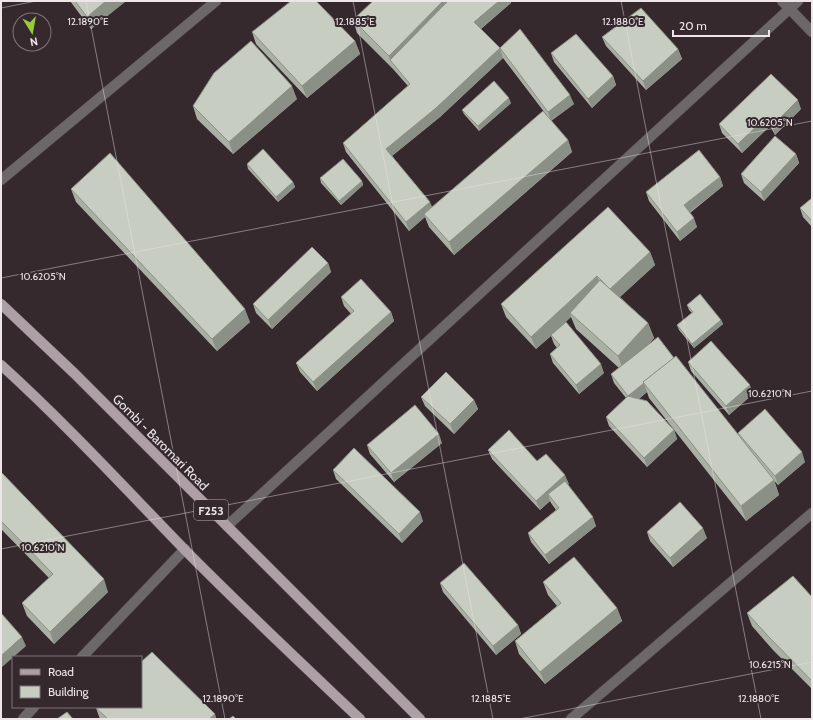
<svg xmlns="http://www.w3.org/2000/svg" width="813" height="720" viewBox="0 0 813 720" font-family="Cabin,sans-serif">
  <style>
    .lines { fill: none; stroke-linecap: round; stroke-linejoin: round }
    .street-casing { stroke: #52474c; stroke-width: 11 }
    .primary-casing { stroke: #52474c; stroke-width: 11 }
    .street { stroke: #6d6769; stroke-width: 10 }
    .primary { stroke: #ad9fa5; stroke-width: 10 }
    .wall { fill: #abb0a5 }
    .shaded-wall { fill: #8b9086 }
    .building { fill: #c7cdc0; stroke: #8b9086 }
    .ticks { fill: none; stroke: #ede5e8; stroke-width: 1; stroke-opacity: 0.45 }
    .labels { text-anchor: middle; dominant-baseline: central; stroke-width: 4; stroke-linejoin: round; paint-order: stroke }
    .shield { fill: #35292e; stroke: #b6adb0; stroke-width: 1 }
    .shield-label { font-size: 12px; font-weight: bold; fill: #ede5e8 }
    .street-label { font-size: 13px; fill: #ede5e8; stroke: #35292e }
    .ticks-label { font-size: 10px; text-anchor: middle; fill: #ede5e8; stroke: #35292e; stroke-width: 4; stroke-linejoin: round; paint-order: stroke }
  </style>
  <rect width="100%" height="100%" fill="#35292e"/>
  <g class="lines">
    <!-- street casing -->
    <g class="street-casing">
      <g id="street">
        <path d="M782 1 812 32"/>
        <path d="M1 180 216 1"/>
        <path d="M227 526 798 1"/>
        <path d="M82 657 185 549"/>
        <path d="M23 719 34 707"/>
        <path d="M571 719 812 513"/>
      </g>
    </g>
    <!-- primary casing -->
    <g class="primary-casing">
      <g id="primary">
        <path d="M1 304 74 373 420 719"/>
        <path d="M1 365C65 423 124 487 184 549 241 607 301 663 360 719"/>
      </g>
    </g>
    <!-- street -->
    <use href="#street" class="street"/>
    <!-- primary -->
    <use href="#primary" class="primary"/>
  </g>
  <!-- wall -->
  <g class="wall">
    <path d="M70 1H126L91 29Z"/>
    <path d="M373 1H510L511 3 481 29 500 48 574 104 551 121 503 58 440 117 392 156 432 207 568 140 572 152 454 255 429 227 425 217 409 231 346 152 343 143 408 86 393 69 357 33 353 20Z"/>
    <path d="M252 32 355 41 360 54 307 98 256 44Z"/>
    <path d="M602 37 678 49 682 59 646 90 606 46Z"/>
    <path d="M551 53 613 76 616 85 592 108 554 62Z"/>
    <path d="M297 99 233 154 197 119 193 106Z"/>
    <path d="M511 103 479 131 464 114 462 110Z"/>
    <path d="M801 109 775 135 770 126 742 153 722 133 719 124Z"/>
    <path d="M796 154 799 163 764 201 744 183 741 174Z"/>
    <path d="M247 164 293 182 295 187 278 202 248 169Z"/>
    <path d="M720 177 723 186 690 213 697 227 680 241 649 201 646 192Z"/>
    <path d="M320 178 362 181 363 185 341 205 321 183Z"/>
    <path d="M71 189 250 322 217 351 76 202Z"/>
    <path d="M812 198V227L803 217 800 208Z"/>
    <path d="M650 252 655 265 620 297 648 323 654 338 648 345 674 358 739 435 738 433 805 462 778 485 770 476 774 480 779 495 746 521 649 398 647 392 639 399 674 430 677 439 647 467 609 426 606 417 626 398 614 383 611 374 619 368 576 329 571 317 558 329 604 373 579 394 553 363 550 354 557 348 554 344 551 336 536 349 506 317 501 304Z"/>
    <path d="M328 263 331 272 272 329 256 313 253 304Z"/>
    <path d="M341 297 391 312 394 321 317 391 300 372 296 363 351 314 344 306Z"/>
    <path d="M687 305 721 320 723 324 694 348 679 330 677 325 692 313 689 310Z"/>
    <path d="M688 362 753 394 729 415 691 371Z"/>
    <path d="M421 397 474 400 478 409 454 434 425 406Z"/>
    <path d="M442 443 394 482 370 454 367 445Z"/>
    <path d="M488 450 537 461 569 484 567 485 596 526 549 564 531 542 528 533 556 510 551 503 550 501 540 510 492 459Z"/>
    <path d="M333 470 423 521 402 543 336 479Z"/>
    <path d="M1 472 108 592 54 644 27 616 22 603 49 578 1 529Z"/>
    <path d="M647 532 707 538 673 567 650 541Z"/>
    <path d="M543 582 617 608 622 621 545 684 519 654 515 641 557 606 548 595Z"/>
    <path d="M440 583 518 625 521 634 496 655 443 592Z"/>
    <path d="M812 597V689L773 650 752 626 747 613Z"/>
    <path d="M96 708 215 714 216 719H100Z"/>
  </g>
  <!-- shaded-wall -->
  <g class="shaded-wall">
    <path d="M106 1H126L91 29 87 17Z"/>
    <path d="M443 1H452L390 60 389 56Z"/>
    <path d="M499 1H510L511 3 478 31 474 22Z"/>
    <path d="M355 41 360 54 307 98 302 86Z"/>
    <path d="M500 48 503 58 440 117 389 158 386 149Z"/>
    <path d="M678 49 682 59 646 90 643 81Z"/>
    <path d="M613 76 616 85 592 108 588 99Z"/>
    <path d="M292 86 297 99 233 154 229 142Z"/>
    <path d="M570 95 574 104 551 121 548 112Z"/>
    <path d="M509 98 511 103 479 131 478 126Z"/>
    <path d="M798 100 801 109 775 135 772 126Z"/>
    <path d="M766 117 770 126 742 153 738 144Z"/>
    <path d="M568 140 572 152 454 255 449 242Z"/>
    <path d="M796 154 799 163 764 201 761 192Z"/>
    <path d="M720 177 723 186 687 214 684 205Z"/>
    <path d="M362 181 363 185 341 205 339 201Z"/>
    <path d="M293 182 295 187 278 202 276 197Z"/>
    <path d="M430 202 434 211 424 214 425 217 409 231 406 222Z"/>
    <path d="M694 218 697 227 680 241 677 232Z"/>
    <path d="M650 252 655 265 614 302 610 289Z"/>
    <path d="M328 263 331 272 272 329 268 320Z"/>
    <path d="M597 276 602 289 570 313 571 317 536 349 531 337Z"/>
    <path d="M245 309 250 322 217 351 212 339Z"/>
    <path d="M391 312 394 321 317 391 313 382Z"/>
    <path d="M721 320 723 324 694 348 692 344Z"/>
    <path d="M648 323 654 338 624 372 618 356Z"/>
    <path d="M601 364 604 373 579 394 576 385Z"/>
    <path d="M644 383 647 392 631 405 628 396Z"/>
    <path d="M750 385 753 394 729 415 726 406Z"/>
    <path d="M474 400 478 409 454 434 450 424Z"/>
    <path d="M674 430 677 439 647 467 644 458Z"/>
    <path d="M439 434 442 443 394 482 391 473Z"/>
    <path d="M802 452 805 462 778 485 775 476Z"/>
    <path d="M565 475 569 484 552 499 548 494 550 501 540 510 536 501Z"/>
    <path d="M774 480 779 495 746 521 741 506Z"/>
    <path d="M420 512 423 521 402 543 399 534Z"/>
    <path d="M593 517 596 526 549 564 545 555Z"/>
    <path d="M703 528 707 538 673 567 670 558Z"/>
    <path d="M104 579 108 592 54 644 50 632Z"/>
    <path d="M617 608 622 621 545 684 540 672Z"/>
    <path d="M518 625 521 634 496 655 493 646Z"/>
    <path d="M22 637 26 646 1 668V656Z"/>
    <path d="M215 714 216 719H209Z"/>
  </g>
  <!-- building -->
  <g class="building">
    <path d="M75 1H106L87 17Z"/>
    <path d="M291 1H316L355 41 302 86 252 32Z"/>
    <path d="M373 1H443L389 56 353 20Z"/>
    <path d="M448 1H499L474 22 500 48 520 29 570 95 548 112 500 48 436 108 386 149 430 202 406 222 343 143 410 84 390 60Z"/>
    <path d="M641 8 678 49 643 81 602 37Z"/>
    <path d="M576 34 613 76 588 99 551 53Z"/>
    <path d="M251 41 292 86 229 142 193 106 214 73Z"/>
    <path d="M771 74 798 100 772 126 766 117 738 144 719 124Z"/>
    <path d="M494 81 509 98 478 126 462 110Z"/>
    <path d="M543 111 568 140 449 242 424 214Z"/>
    <path d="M775 136 796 154 761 192 741 174Z"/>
    <path d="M263 149 293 182 276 197 247 164Z"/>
    <path d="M699 150 720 177 684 205 694 218 677 232 646 192Z"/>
    <path d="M110 153 245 309 212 339 71 189Z"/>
    <path d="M343 159 362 181 339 201 320 178Z"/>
    <path d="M812 198V221L800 208Z"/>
    <path d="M608 207 650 252 610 289 597 276 531 337 501 304Z"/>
    <path d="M312 247 328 263 268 320 253 304Z"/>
    <path d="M361 279 391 312 313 382 296 363 354 311 341 297Z"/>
    <path d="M600 280 648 323 618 356 570 313Z"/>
    <path d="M700 294 721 320 692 344 677 325 693 312 687 305Z"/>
    <path d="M566 322 601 364 576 385 550 354 560 345 551 335Z"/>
    <path d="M658 337 674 358 643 382 644 383 628 396 611 374Z"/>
    <path d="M711 341 750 385 726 406 688 362Z"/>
    <path d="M676 356 774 480 741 506 643 382Z"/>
    <path d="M446 372 474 400 450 424 421 397Z"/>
    <path d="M628 396 647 401 674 430 644 458 606 417Z"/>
    <path d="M415 405 439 434 391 473 367 445Z"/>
    <path d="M765 409 802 452 775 476 738 433Z"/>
    <path d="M509 430 537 461 546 454 565 475 536 501 488 450Z"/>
    <path d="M354 448 420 512 399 534 333 470Z"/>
    <path d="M1 472 104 579 50 632 22 603 53 574 1 521Z"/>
    <path d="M565 481 593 517 545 555 528 533 559 508 548 494Z"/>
    <path d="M680 502 703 528 670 558 647 532Z"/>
    <path d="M574 557 617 608 540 672 515 641 561 603 543 582Z"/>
    <path d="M464 563 518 625 493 646 440 583Z"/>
    <path d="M793 576 812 597V681L769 637 747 613Z"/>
    <path d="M1 613 22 637 1 656Z"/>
    <path d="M152 652 215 714 209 719H108L96 708 97 707H141V662Z"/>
    <path d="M67 712 73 719H57Z"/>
    <path d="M233 716 236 719H229Z"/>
  </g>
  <!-- ticks -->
  <path class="ticks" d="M86 1 225 719M353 1 493 719M621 1 761 719M1 8 36 1M1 278 812 121M1 549 812 391M519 719 812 662"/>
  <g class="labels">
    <!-- shield labels -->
    <rect class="shield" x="194" y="500" width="34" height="20" rx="3"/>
    <g class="shield-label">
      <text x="211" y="510">F253</text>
    </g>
    <!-- street labels -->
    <g class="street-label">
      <text transform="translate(161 442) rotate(45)">Gombi - Baromari Road</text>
    </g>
  </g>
  <g class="ticks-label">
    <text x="88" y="25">12.1890°E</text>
    <text x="355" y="25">12.1885°E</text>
    <text x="623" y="25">12.1880°E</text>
    <text x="770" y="126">10.6205°N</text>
    <text x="43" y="280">10.6205°N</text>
    <text x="770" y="397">10.6210°N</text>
    <text x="43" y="551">10.6210°N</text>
    <text x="770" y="668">10.6215°N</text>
    <text x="223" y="702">12.1890°E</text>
    <text x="491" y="702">12.1885°E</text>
    <text x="759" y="702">12.1880°E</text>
  </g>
  <!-- border -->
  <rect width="813" height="720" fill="none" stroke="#ede5e8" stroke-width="4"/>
  <!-- legend -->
  <rect x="12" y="656" width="130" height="52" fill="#35292e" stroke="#7f7478"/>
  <rect x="20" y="669" width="20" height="6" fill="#ad9fa5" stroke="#7f7478"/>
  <text x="48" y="676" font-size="12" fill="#ede5e8">Road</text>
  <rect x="20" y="686" width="20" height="12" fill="#c7cdc0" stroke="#7f7478"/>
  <text x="48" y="696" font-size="12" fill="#ede5e8">Building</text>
  <!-- north arrow -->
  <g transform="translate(32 32) rotate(169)"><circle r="19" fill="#35292e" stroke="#7f7478"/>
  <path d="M0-3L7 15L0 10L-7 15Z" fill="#95cc3a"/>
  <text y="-6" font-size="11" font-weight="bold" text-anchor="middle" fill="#ede5e8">N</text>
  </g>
  <!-- scale -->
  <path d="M673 30v6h96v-6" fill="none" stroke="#ede5e8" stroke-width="2"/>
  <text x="679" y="30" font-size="12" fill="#ede5e8" stroke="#35292e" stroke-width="3" paint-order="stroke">20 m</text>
</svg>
